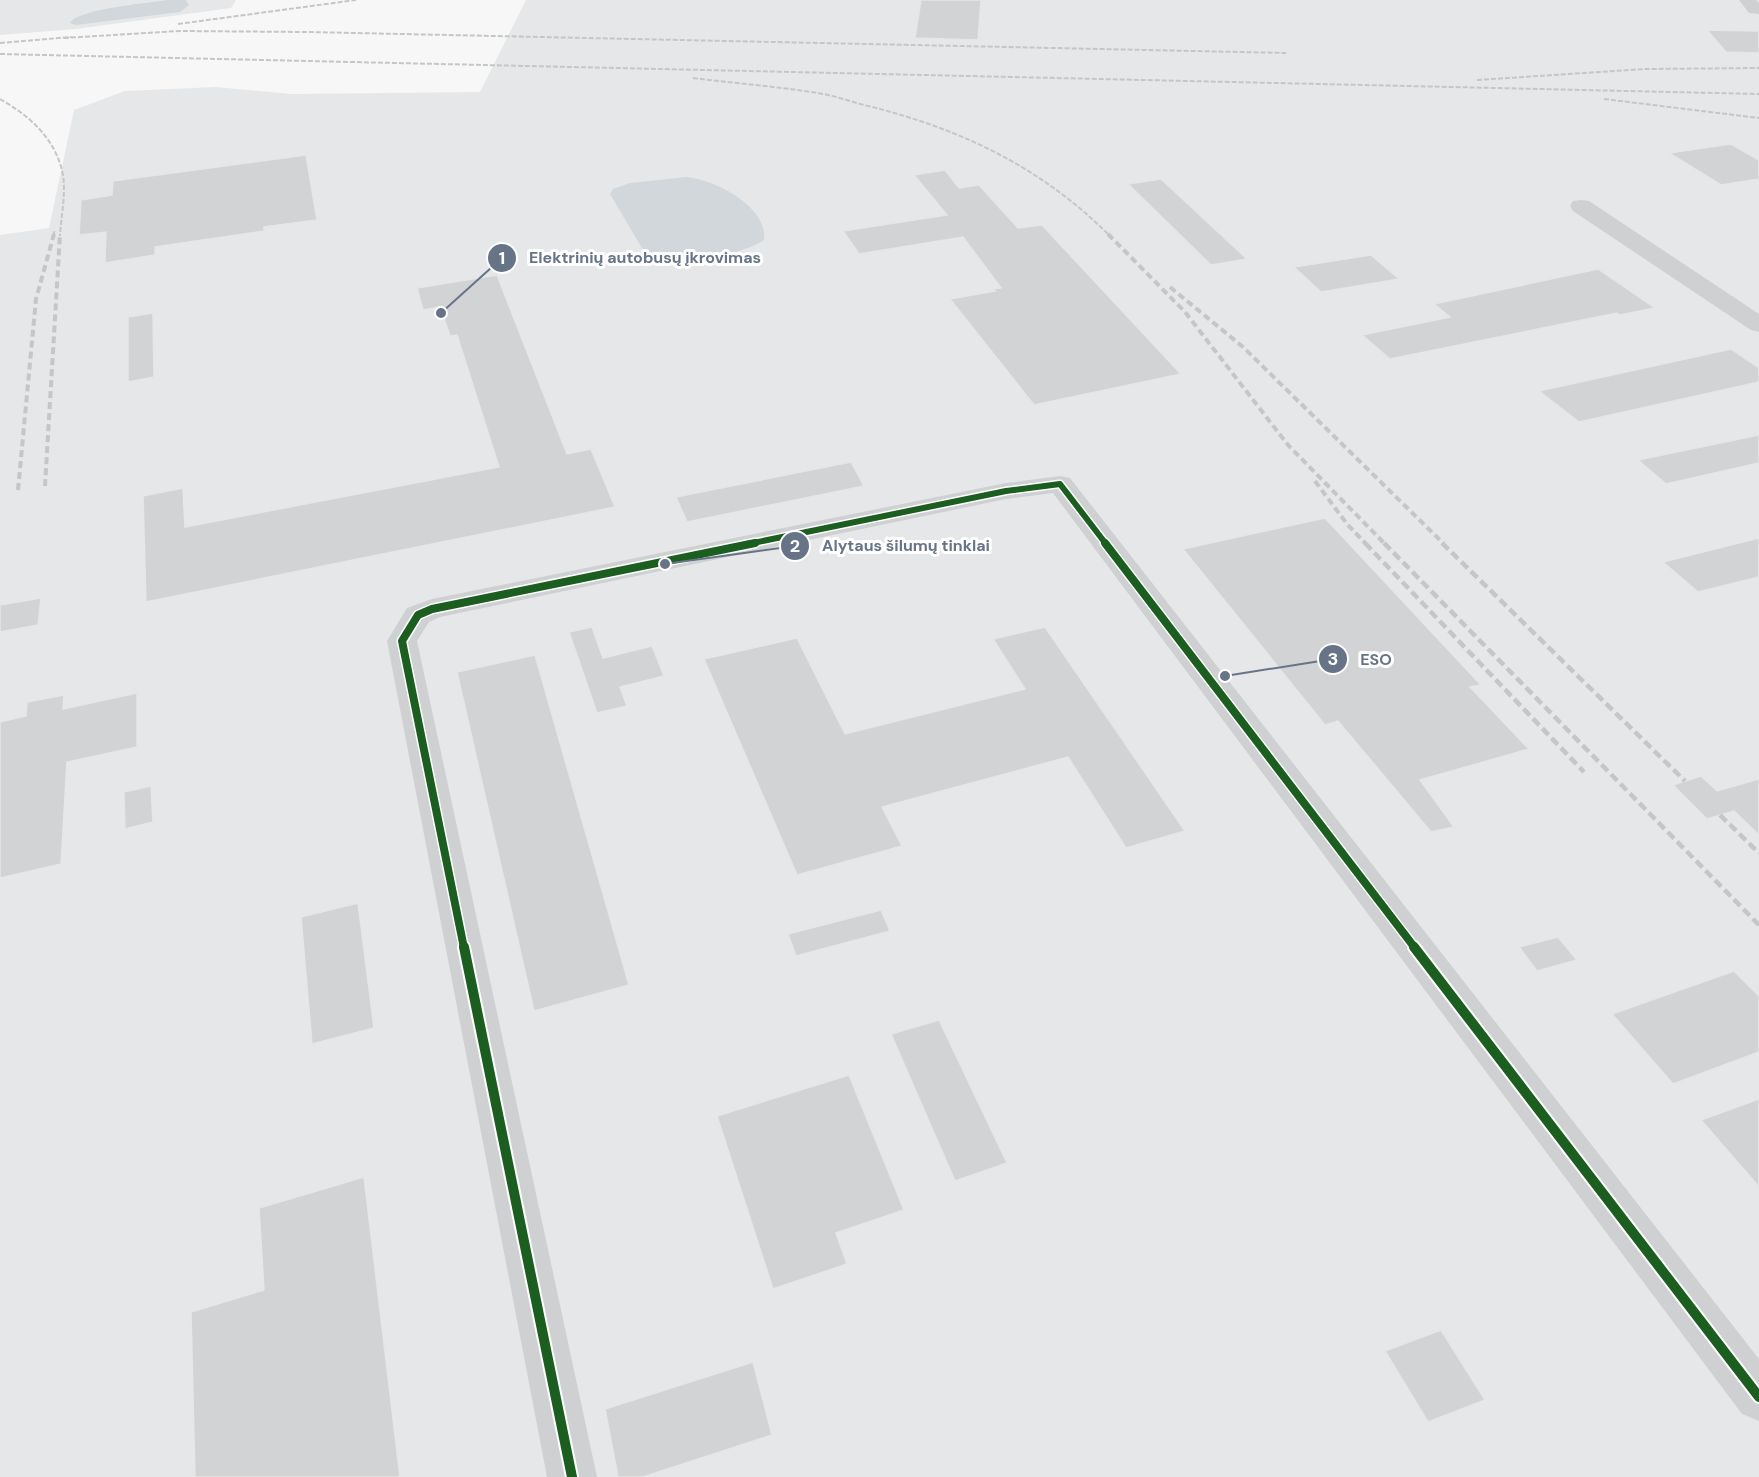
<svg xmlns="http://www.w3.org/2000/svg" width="1759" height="1477" viewBox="0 0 1759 1477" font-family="'DM Sans',sans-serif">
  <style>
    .built { fill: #e6e7e8 }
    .water { fill: #d1d7db }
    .building { fill: #d2d3d4; stroke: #e6e6e6; stroke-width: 1.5 }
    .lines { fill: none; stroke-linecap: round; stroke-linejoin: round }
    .minor { fill: #cfd0d2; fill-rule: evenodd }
    .rail-far2 { stroke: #c5c6c7; stroke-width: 2; stroke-dasharray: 5 2; stroke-linecap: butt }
    .rail-far1 { stroke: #c5c6c7; stroke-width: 4; stroke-dasharray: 7 4; stroke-linecap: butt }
    .rail { stroke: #c5c6c7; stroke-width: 4.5; stroke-dasharray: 9 4.5; stroke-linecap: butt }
    .cycleway-far2-casing { stroke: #fff; stroke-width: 9 }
    .cycleway-far1-casing { stroke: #fff; stroke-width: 11 }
    .cycleway-casing { stroke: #fff; stroke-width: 14 }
    .cycleway-far2 { stroke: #1b5e20; stroke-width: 6 }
    .cycleway-far1 { stroke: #1b5e20; stroke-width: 8 }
    .cycleway { stroke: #1b5e20; stroke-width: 10 }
    .leader { fill: none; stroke: #677487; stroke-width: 2 }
    .callout-dot { fill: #677487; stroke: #fff; stroke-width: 2 }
    .mark-label { font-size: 18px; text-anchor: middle; font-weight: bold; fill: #fff }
    .callout-label { font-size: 16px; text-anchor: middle; font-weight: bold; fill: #677487; stroke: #fff; stroke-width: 6; stroke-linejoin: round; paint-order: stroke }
  </style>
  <rect width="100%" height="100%" fill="#f7f7f7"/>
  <!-- built -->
  <g class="built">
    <path d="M0 0H236L231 8 76 29 0 35Z"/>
    <path d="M526 0H1759V1477H0V235L49 228 74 110 125 91 216 87 292 94 480 92Z"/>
  </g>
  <!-- water -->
  <g class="water">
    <path d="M168 0H186L189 5 180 12 76 25 70 23C78 9 149 3 168 0Z"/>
    <path d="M687 177C716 180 768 207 764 240 745 254 671 269 649 260L610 194 613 189 630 183Z"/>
  </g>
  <!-- building -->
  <g class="building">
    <path d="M921 0H981L978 40 915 38Z"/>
    <path d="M1707 30 1759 31V53L1726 52Z"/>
    <path d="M1731 144 1759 160V179L1721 185 1669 153Z"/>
    <path d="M306 155 317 220 264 227V231L155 247V255L105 263 106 232 79 235 81 200 112 195 113 181Z"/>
    <path d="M945 170 959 188 979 185 1018 228 1042 225 1181 374 1034 405 950 299 995 291 993 289 1001 288 963 237 859 254 843 231 947 215 914 175Z"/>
    <path d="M1161 179 1247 259 1211 265 1128 184Z"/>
    <path d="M1371 255 1399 279 1321 292 1294 267Z"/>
    <path d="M1598 269 1655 308 1620 315 1617 313 1390 359 1362 335 1450 317 1434 304Z"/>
    <path d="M497 275 567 454 591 449 615 507 146 602 143 496 183 488 185 527 499 467 457 335 450 336 440 307 423 310 417 288Z"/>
    <path d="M153 313 154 377 128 382V317Z"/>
    <path d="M1731 349 1759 368V382L1579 422 1539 391Z"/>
    <path d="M1759 435V463L1666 484 1638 460Z"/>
    <path d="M851 462 864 486 687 522 676 497Z"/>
    <path d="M1325 518 1481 685 1470 687 1529 749 1420 780 1454 827 1431 832 1338 721 1325 725 1183 549Z"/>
    <path d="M1759 538V577L1698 592 1663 562Z"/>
    <path d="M41 598 38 625 0 632V605Z"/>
    <path d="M592 627 603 658 652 646 664 676 620 687 627 706 597 713 569 632Z"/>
    <path d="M1045 627 1185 831 1126 848 1068 757 882 807 902 846 797 875 704 659 797 638 845 734 1025 689 993 639Z"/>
    <path d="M535 655 629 985 534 1011 457 672Z"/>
    <path d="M137 693V747L67 762 61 864 0 878V722L26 716 27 702 64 695 63 709Z"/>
    <path d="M1701 776 1717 791 1759 779V835L1734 811 1707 819 1673 785Z"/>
    <path d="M151 786 153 822 125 829 124 792Z"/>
    <path d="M358 903 374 1028 312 1044 301 917Z"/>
    <path d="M881 910 890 931 796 956 788 934Z"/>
    <path d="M1558 937 1577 960 1537 971 1519 947Z"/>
    <path d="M1734 971 1759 996V1052L1673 1084 1612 1014Z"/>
    <path d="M939 1020 1007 1163 955 1181 891 1034Z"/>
    <path d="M849 1075 904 1210 836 1233 847 1264 773 1289 717 1116Z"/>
    <path d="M1759 1099V1187L1701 1120Z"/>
    <path d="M364 1177 400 1477H195L191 1312 264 1290 259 1208Z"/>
    <path d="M1441 1330 1485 1400 1428 1422 1385 1351Z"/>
    <path d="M753 1362 772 1435 643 1477H618L605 1409Z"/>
  </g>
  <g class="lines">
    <!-- minor -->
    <g class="minor">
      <path d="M1739 0H1756L1759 3V14L1749 13Z"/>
      <path d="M1581 200 1589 201 1759 314V332L1751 330 1573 211 1570 206 1573 201Z"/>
      <path d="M1060 476 1070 478 1759 1359V1421L1742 1414 1053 493 1006 499 440 617 429 622 417 641 597 1477H547L387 641 407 608 432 599 1006 483Z"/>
    </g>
    <!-- rail-far2 -->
    <g class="rail-far2">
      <path d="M178 24 356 0"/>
      <path d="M64 38 179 31 308 32 1286 53"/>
      <path d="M0 43 71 37"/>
      <path d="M0 54 1759 94"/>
      <path d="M693 78C732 83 772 86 811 92 829 94 846 100 864 105 959 128 1040 166 1110 236"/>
      <path d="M1477 80 1645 69 1759 68"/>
      <path d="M0 99C30 116 56 139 63 175 66 194 61 217 60 236"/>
      <path d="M1604 99 1759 118"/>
      <path d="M53 236 55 230"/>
    </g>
    <!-- rail-far1 -->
    <g class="rail-far1">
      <path d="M1108 234 1185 312 1288 445 1385 544"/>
      <path d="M1170 287 1243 347 1444 544"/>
      <path d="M1315 481 1347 524 1366 544"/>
      <path d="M45 486 60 234"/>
      <path d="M18 490 36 299 54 234"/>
    </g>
    <!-- rail -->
    <g class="rail">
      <path d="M1365 543 1584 772"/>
      <path d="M1384 543 1759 925"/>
      <path d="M1442 543 1685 781"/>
      <path d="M1720 815 1759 853"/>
    </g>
    <!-- cycleway-far2 casing -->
    <g class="cycleway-far2-casing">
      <path id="cycleway-far2" d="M748 544 1006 491 1060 484 1106 544"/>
    </g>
    <!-- cycleway-far1 casing -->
    <g class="cycleway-far1-casing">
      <g id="cycleway-far1">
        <path d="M1105 543 1415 948"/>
        <path d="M464 948 402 641 418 615 432 609 755 543"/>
      </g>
    </g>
    <!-- cycleway casing -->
    <g class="cycleway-casing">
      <g id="cycleway">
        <path d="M464 947 572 1477"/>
        <path d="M1414 947 1759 1397"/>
      </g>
    </g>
    <!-- cycleway-far2 -->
    <use href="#cycleway-far2" class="cycleway-far2"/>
    <!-- cycleway-far1 -->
    <use href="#cycleway-far1" class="cycleway-far1"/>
    <!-- cycleway -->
    <use href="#cycleway" class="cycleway"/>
  </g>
  <!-- callouts -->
  <path class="leader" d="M441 313L502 258M665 564L795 546M1225 676L1333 659"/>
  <g class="callout-dot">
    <circle cx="441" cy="313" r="6"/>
    <circle cx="665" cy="564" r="6"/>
    <circle cx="1225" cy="676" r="6"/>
    <circle cx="502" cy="258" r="15"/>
    <circle cx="795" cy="546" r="15"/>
    <circle cx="1333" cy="659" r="15"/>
  </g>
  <g class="mark-label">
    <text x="502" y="264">1</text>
    <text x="795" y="552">2</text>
    <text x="1333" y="665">3</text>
  </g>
  <g class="callout-label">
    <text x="645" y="263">Elektrinių autobusų įkrovimas</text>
    <text x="906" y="551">Alytaus šilumų tinklai</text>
    <text x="1376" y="665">ESO</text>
  </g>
</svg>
